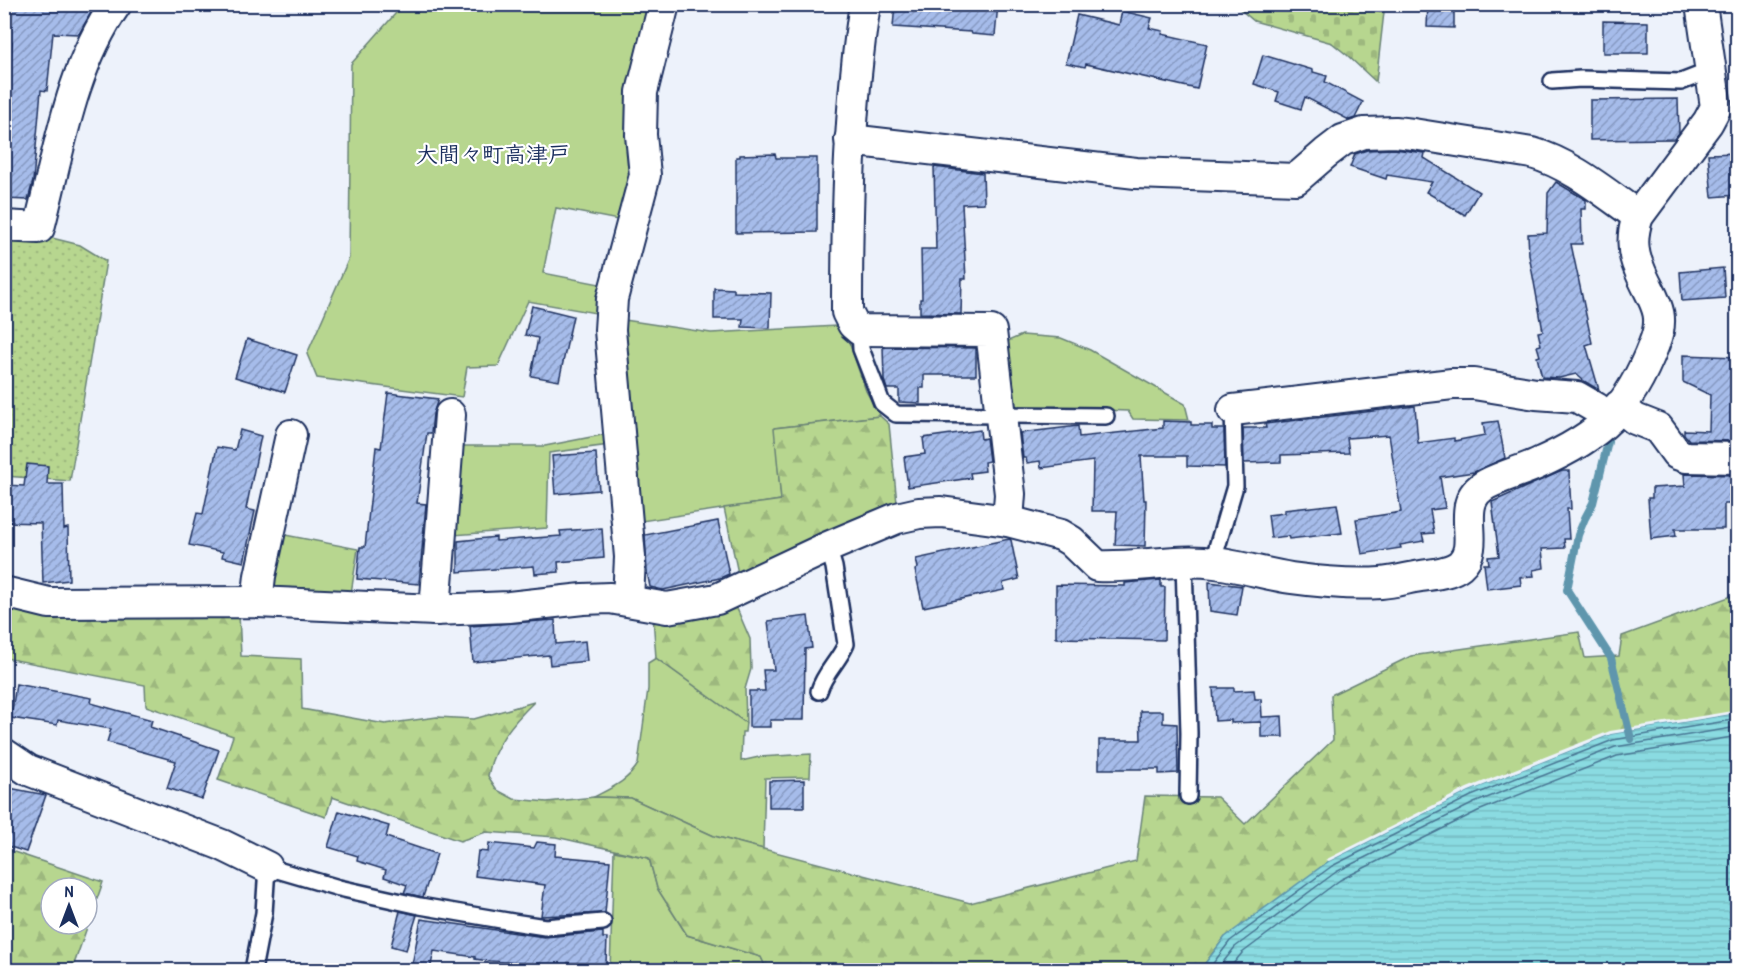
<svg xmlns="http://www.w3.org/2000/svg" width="1742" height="975" viewBox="0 0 1742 975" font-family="'Patrick Hand','Klee One',sans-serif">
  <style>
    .green { fill: #b7d68f; stroke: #698276; stroke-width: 1.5 }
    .forest { fill: url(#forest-firs); stroke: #698276; stroke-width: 1.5; fill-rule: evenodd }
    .cemetery { fill: url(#cemetery-stones); stroke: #698276; stroke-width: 1.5 }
    .park { fill: url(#park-dots); stroke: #698276; stroke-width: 1.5 }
    .water { fill: url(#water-rules); stroke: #5e96ad; stroke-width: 1.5 }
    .pier { fill: #edf2fb }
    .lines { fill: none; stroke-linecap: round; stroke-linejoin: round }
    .shore { stroke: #477492; stroke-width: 1.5 }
    .stream { stroke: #5e96ad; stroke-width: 8 }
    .building { fill: url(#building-hatch); stroke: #1b2f5e; stroke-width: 1.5 }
    .service-casing { stroke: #1b2f5e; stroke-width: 20 }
    .minor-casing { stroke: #1b2f5e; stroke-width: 34 }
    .service { stroke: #fff; stroke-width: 15 }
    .minor { stroke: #fff; stroke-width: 30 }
    .labels { text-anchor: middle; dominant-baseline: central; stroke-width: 4.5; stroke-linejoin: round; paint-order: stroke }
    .quarter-label { font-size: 22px; font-weight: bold; fill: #1b2f5e; stroke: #fff }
  </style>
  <defs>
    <pattern id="forest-firs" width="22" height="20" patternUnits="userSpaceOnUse" patternTransform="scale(1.5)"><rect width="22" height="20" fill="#b7d68f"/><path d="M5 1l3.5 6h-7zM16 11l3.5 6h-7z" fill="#9db87e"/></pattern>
    <pattern id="cemetery-stones" width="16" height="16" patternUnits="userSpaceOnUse" patternTransform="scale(1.5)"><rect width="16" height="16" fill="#b7d68f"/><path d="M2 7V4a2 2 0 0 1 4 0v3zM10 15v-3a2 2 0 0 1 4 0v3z" fill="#9db87e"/></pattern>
    <pattern id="park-dots" width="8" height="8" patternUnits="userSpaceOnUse" patternTransform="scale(1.5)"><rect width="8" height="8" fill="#b7d68f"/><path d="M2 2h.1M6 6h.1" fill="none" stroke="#9db87e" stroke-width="1.8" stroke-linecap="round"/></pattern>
    <pattern id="water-rules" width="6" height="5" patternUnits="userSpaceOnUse" patternTransform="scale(1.5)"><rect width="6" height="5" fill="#8adbe1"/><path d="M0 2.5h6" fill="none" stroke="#76bcc3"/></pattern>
    <pattern id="building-hatch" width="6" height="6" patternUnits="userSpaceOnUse" patternTransform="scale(1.5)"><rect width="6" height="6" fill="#a6bcea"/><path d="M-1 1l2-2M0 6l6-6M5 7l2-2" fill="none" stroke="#8699c1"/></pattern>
  </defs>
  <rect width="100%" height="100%" fill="#edf2fb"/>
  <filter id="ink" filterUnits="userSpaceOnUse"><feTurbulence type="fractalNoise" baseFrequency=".0167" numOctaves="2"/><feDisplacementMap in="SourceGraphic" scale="12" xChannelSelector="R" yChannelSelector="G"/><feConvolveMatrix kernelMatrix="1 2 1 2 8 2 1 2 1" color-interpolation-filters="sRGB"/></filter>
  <g filter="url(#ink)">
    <!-- green -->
    <g class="green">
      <path d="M403 5H653L639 170 623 221 556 208 543 273 610 286 601 314 528 301 498 366 467 367 462 397 317 378 307 354 349 258 351 64Z"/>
      <path d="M618 319 711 333 837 326 848 339 866 391 880 416 775 428 781 500 635 522Z"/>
      <path d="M1022 335 1061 338 1090 350 1185 404 1189 420 1133 419 1128 411 1012 407 1002 349 1008 341Z"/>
      <path d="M607 434 609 445 549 453 547 528 453 535 459 446H545Z"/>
      <path d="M280 534 358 549 351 593 275 591 270 580Z"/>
      <path d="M656 658 746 723 745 732H742L741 761 759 757 811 754 810 777 765 778 763 849 714 836 631 798 594 797C611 788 628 781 638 764L648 689V663Z"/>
      <path d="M614 851 649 858 657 888 687 935 761 957 767 970H610Z"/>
    </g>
    <!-- forest -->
    <g class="forest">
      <path d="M880 416 889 424 897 503 739 578 724 508 781 500 774 428Z"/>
      <path d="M1737 594V713L1611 734 1225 937 1200 970H767L761 957 687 935 657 888 649 858 556 837 486 832 460 841 332 797 326 817 218 780 233 736 146 706 145 685 5 658 4 604 239 614 241 656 301 659 302 709 385 724 437 717 474 719 534 702C512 723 493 746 488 776L497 790 514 799 547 802 594 797 631 798 714 836 970 903 1136 861 1145 796 1217 797 1245 824 1333 740 1331 695 1411 656 1579 632 1585 658 1619 656 1622 636Z"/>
      <path d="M735 604 750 639 751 669 745 689 746 723 656 658 653 617Z"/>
      <path d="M5 849 103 882 72 970H5ZM51 888H87V924H51Z"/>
    </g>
    <!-- cemetery -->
    <path class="cemetery" d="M1235 5H1367L1366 8 1384 12 1376 82 1347 55 1332 43 1254 21Z"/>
    <!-- park -->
    <path class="park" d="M4 234 48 237 80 245 106 261 70 481 5 476Z"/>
    <!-- water -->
    <path class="water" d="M1737 713V970H1200L1225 937 1329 861 1469 791 1611 734Z"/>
    <!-- pier -->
    <path class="pier" d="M1738 710 1737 713 1611 734 1469 791 1329 861 1325 860 1467 788 1610 731Z"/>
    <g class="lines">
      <!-- shore -->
      <g class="shore">
        <path d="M1208 970 1230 941 1332 866 1471 796 1613 740 1738 719"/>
        <path d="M1217 970 1235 947 1336 872 1474 803 1615 747 1738 727"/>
        <path d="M1228 970 1242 953 1340 880 1478 811 1617 756 1738 736"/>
      </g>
      <!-- stream -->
      <path class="stream" d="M1608 442 1593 503 1585 518 1578 535 1567 590 1611 658 1631 739"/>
    </g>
    <!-- building -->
    <g class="building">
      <path d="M4 4 94 7 79 34 53 33 47 91 41 90 33 181 28 200 4 199V122L12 42H4Z"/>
      <path d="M895 4H998L995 36 972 34 971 32 893 27Z"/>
      <path d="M1428 4H1454V28L1427 27Z"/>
      <path d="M1122 11 1152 18 1149 28 1163 31 1162 34 1207 44 1197 89 1086 64 1085 67 1066 63 1077 15 1119 25Z"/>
      <path d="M1603 21 1648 22V53H1603Z"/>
      <path d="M1263 55 1313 70V72L1327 76 1325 82 1363 102 1355 118 1349 120 1305 97 1301 109 1276 101 1279 92 1254 84Z"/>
      <path d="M1678 99 1679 133 1674 139 1590 140V100Z"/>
      <path d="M1394 149 1425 153 1424 158 1479 192 1465 215 1426 192 1432 182 1387 175 1386 179 1350 167 1355 154 1367 150Z"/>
      <path d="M1737 153V195L1712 197 1708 154Z"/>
      <path d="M775 154 776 158H817V232L736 233V157H740V155Z"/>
      <path d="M934 167 983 173 984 203 962 204 966 279H962L961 314 920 313V299H922L921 249H936Z"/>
      <path d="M1556 182 1586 200V209H1581L1582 244H1571L1592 343 1586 345 1599 390 1584 381 1576 374 1559 378 1542 377 1537 357 1540 356 1537 346 1541 345 1538 332 1543 331 1529 255 1528 234 1547 233 1548 193Z"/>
      <path d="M1723 268 1725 298 1682 301 1680 272Z"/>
      <path d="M714 288 734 289V292L771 293 770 328 742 327 743 319H714Z"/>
      <path d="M532 306 573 316 559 381 531 376 538 338 525 335Z"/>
      <path d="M247 339 297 355 285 392 235 377Z"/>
      <path d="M883 347 976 348V375H924V388H920V403L899 402V389H887L884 380Z"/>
      <path d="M1683 355 1737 357V441L1689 440 1684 434V430L1709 431 1710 395 1683 382Z"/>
      <path d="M388 393 438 399 433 414 431 433H427L417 503 426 504 419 584 357 579 360 547H365L376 447 381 448Z"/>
      <path d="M1415 406 1418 443 1454 438V441L1485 435 1483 423 1498 421 1505 458 1474 472 1440 477 1445 508 1430 510 1434 533 1422 534 1424 541 1400 545 1401 548 1362 554 1356 519 1401 512 1389 435 1347 438 1349 453 1281 455V462L1244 463 1243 428H1266L1265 424Z"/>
      <path d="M1163 421 1191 422V425H1212V429H1224L1225 467 1187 466V456H1141L1144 500H1146L1145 546 1115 545 1117 511H1092L1093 461 1041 468 1040 461 1027 463 1026 458H1023L1020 433 1078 426 1079 437 1163 428Z"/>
      <path d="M240 430 261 436 246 509 255 511 244 562 222 557 223 552 189 545 197 513 203 514 217 447 235 450Z"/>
      <path d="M980 430 981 439 986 438 989 461 984 462 985 471 970 473 971 478 908 487 904 457 925 454 923 438Z"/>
      <path d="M596 453 599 490 555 494 552 456Z"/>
      <path d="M27 464 48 466 47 484H63L64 529 68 528 69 580 43 583 41 523 4 522V485L24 486Z"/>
      <path d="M1562 471H1569L1571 509H1567L1569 539H1564L1565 548 1542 549 1544 568 1533 570 1534 576 1520 577 1521 585 1487 589 1484 564H1489L1488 557 1499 556 1492 502Z"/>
      <path d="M1684 474 1737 475V504H1724V529H1675L1676 536 1651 539 1648 498H1652V488L1685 486Z"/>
      <path d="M1337 504 1342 533 1289 539 1288 536 1271 538 1268 515 1284 513V510Z"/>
      <path d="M718 521 729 574 720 578 663 590 650 587 647 572 645 535Z"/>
      <path d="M602 528 604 558 558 562 559 572 535 574 534 566 458 572V541L496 537V541L561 536 560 531Z"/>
      <path d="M1009 539 1011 540 1019 579 1003 583 1004 590 923 607 915 570 918 568 916 559Z"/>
      <path d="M1161 580V587H1165L1164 640 1056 638V585L1125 586V583Z"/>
      <path d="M1209 582 1242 586 1237 615 1210 611Z"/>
      <path d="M808 616 812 648 805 649 804 720H770V727H749V691H765L763 670H774L768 621Z"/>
      <path d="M555 620 556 644 585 641 587 661 550 665 549 655 473 662 470 626Z"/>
      <path d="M16 684 92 698 91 703 152 720 150 727 219 750 202 799 167 788 176 761 107 742 111 729 58 720 57 725 11 718Z"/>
      <path d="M1213 688H1234V691L1254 690 1255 699H1261L1262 717 1282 716 1283 737H1261V722L1231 723V720L1215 721Z"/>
      <path d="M1140 711H1163V723L1177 724 1178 773 1159 774V769H1099V740H1141Z"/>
      <path d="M804 780V807H769V781Z"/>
      <path d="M4 787 46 795 26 852 4 845Z"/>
      <path d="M339 811 389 826 386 837 437 854 423 897 404 893 407 885 384 877 386 870 357 861 358 856 328 847Z"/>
      <path d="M537 842 556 844 555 856 610 861 605 913 541 916 545 885 475 876 478 851 488 852 489 843 534 848Z"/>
      <path d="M400 911 417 915 406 950 391 946Z"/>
      <path d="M421 919 544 937 603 932V938H607L606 964 568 963V966L489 961 475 959V957L434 951 430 970H411Z"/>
    </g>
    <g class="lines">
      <!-- service casing -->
      <g class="service-casing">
        <g id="service">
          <path d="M1552 81 1581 79 1681 82 1712 70"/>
          <path d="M860 330 861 349 882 403 896 414 1106 416"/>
          <path d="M1184 562 1189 733 1188 796"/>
          <path d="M1216 563 1215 554 1235 486 1233 410"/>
          <path d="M819 691C824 673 839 661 846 644L834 567 828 547"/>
          <path d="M253 970 264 913 267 867 339 888 420 906 513 922 545 927 603 922"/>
        </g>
      </g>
      <!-- minor casing -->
      <g class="minor-casing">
        <g id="minor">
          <path d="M865 4C849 106 847 209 847 312L853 324 860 330 991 331 1010 494 1008 521"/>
          <path d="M850 140 1136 173 1296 179 1326 153 1343 140 1364 133 1395 132 1413 134 1532 153C1571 164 1605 193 1638 216"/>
          <path d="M4 226 39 228C59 152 70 70 116 4"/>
          <path d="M1619 406 1635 419 1658 428 1677 454 1686 457 1738 458"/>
          <path d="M1233 410 1452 384H1474L1536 394 1577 397 1596 408 1610 418"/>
          <path d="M4 592 49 603 257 602 435 610 509 607 583 599 610 598 667 608 717 599 828 547 897 518 919 513 941 512 1008 521 1061 535 1071 541 1097 566C1136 568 1176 558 1215 563 1240 566 1265 574 1291 578 1320 582 1352 585 1381 583 1394 582 1408 578 1421 576 1434 574 1450 573 1460 565 1484 544 1451 503 1487 484 1503 476 1521 471 1537 464 1562 453 1591 438 1610 418 1630 398 1644 370 1654 344 1668 310 1650 298 1639 268 1631 250 1632 234 1638 216L1708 122 1716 107 1701 4"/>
          <path d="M628 600 630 557 610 330 612 299 645 175 641 135 642 92 664 4"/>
          <path d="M257 602 260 576 291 435"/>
          <path d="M435 610 450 415"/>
          <path d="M4 754 28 770 222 845 267 867"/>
        </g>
      </g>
      <!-- service -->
      <use href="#service" class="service"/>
      <!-- minor -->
      <use href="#minor" class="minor"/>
    </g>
  </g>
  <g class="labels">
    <!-- quarter labels -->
    <g class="quarter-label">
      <text x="493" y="154">大間々町高津戸</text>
    </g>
  </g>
  <!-- margin -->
  <rect width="1742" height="975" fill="none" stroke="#fff" stroke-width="24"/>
  <rect x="12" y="12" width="1718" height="951" fill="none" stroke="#1b2f5e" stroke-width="2" filter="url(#ink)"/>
  <!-- north arrow -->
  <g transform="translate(69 906)"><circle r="28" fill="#ffffff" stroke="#a4acbf" stroke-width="1.5"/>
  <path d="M0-4.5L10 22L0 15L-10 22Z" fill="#1b2f5e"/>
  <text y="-9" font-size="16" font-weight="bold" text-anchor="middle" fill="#1b2f5e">N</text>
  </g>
</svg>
